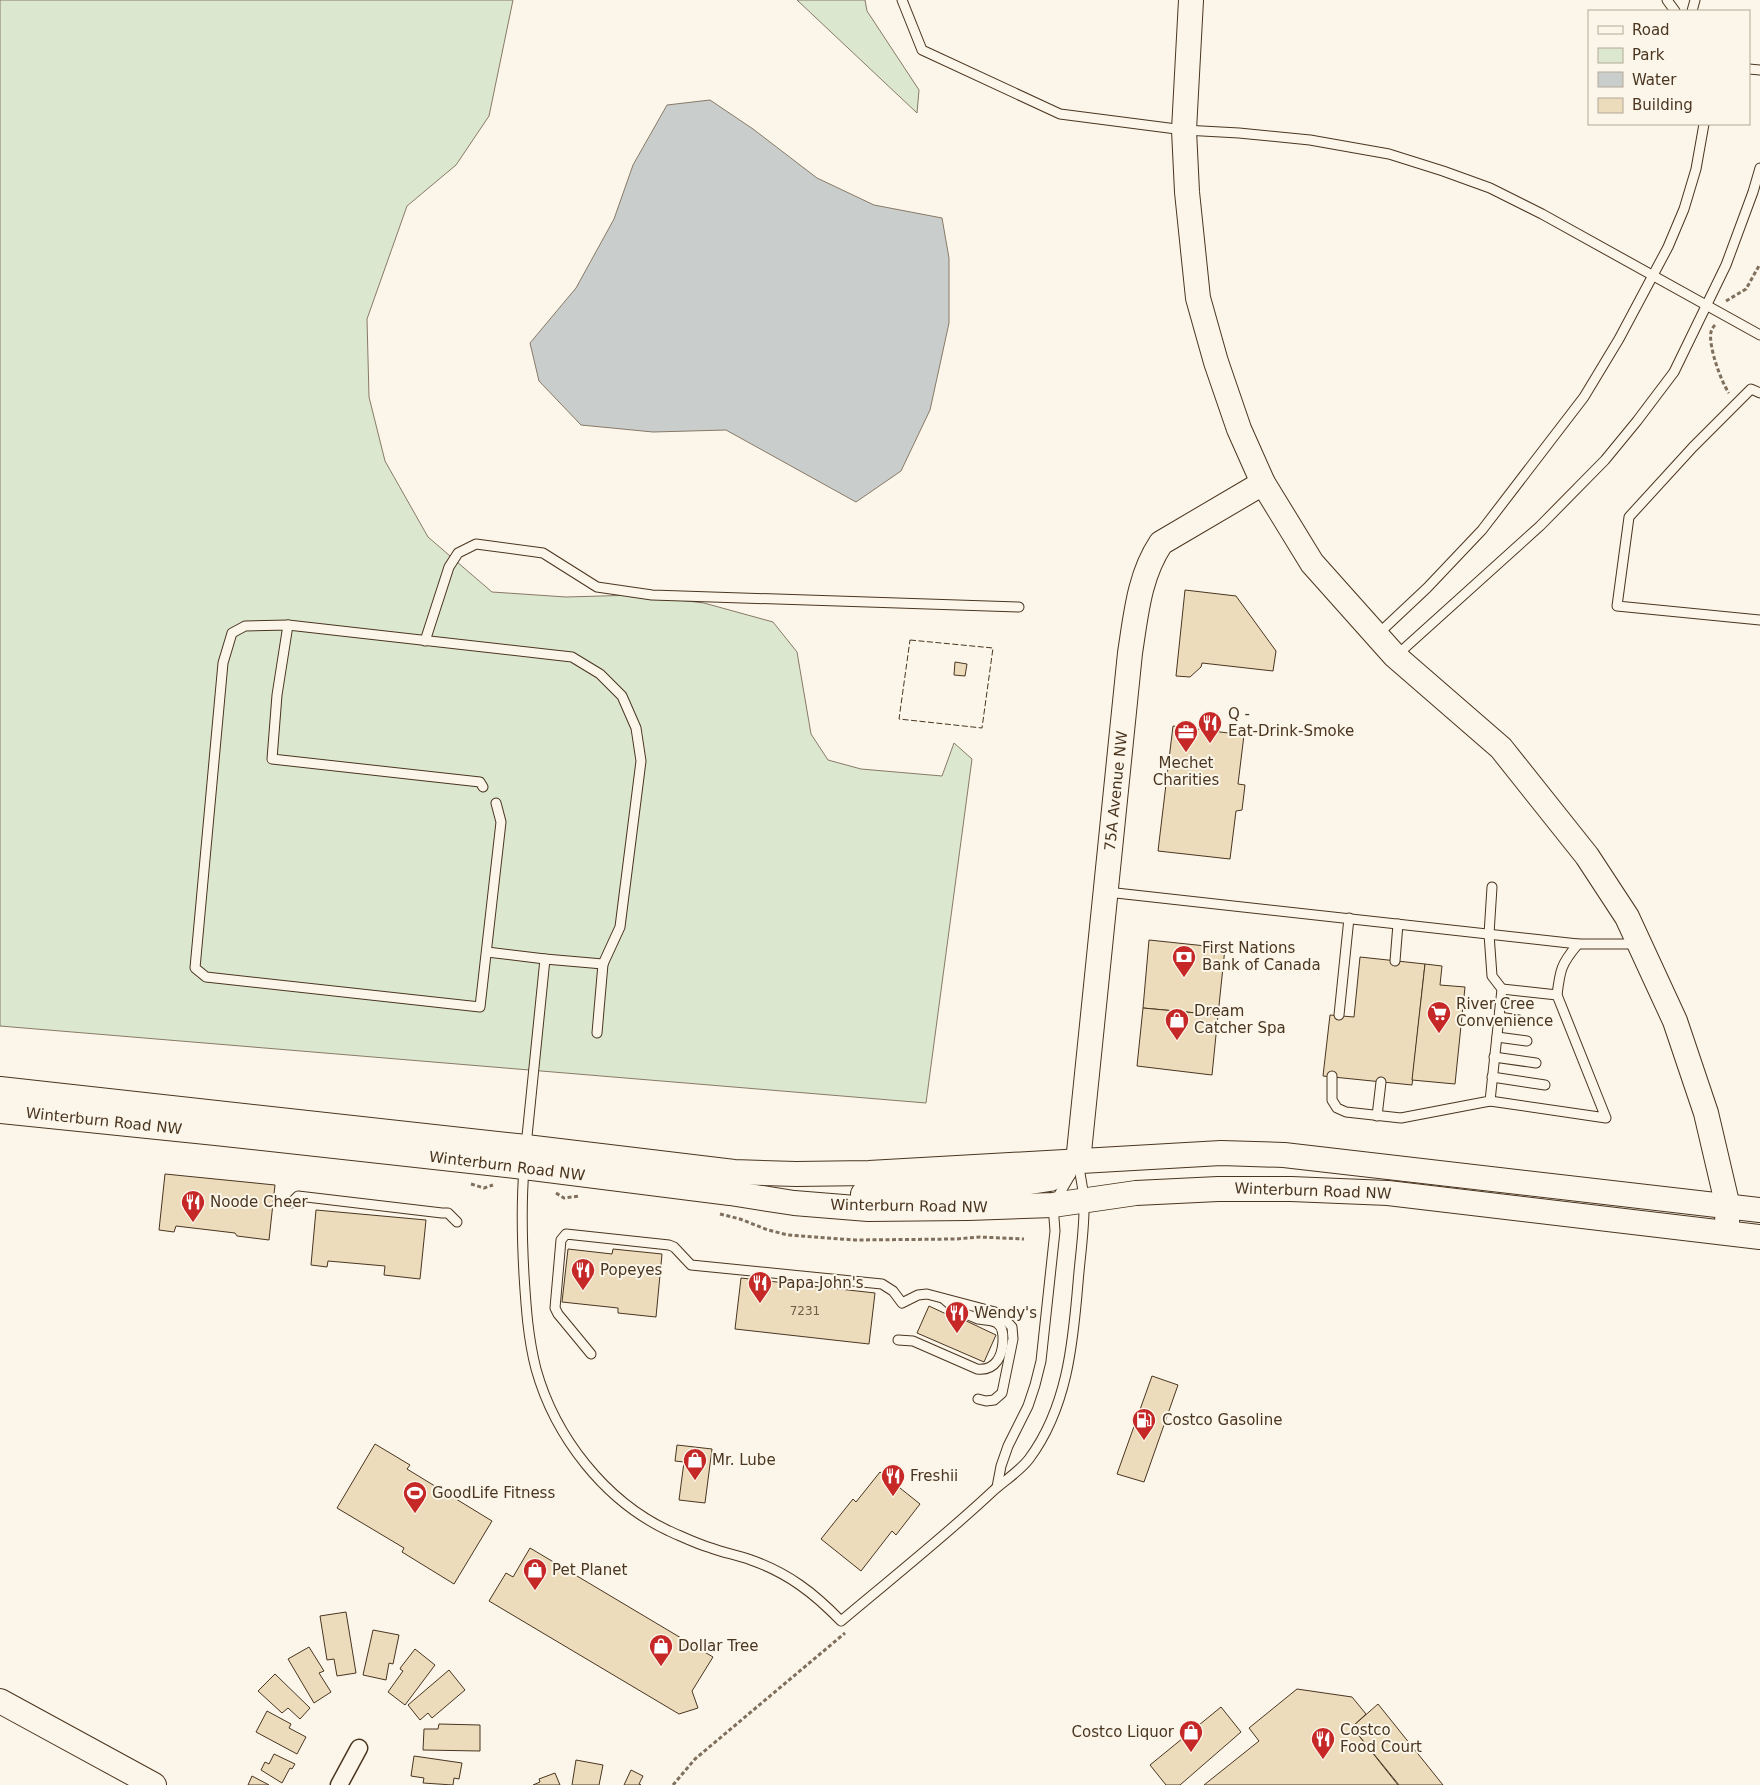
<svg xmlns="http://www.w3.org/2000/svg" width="1760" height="1785" viewBox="0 0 1760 1785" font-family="'DejaVu Sans',sans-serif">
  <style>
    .green { fill: #dce7d0; stroke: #887966 }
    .water { fill: #c9cecd; stroke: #887966 }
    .building { fill: #ecdcbc; stroke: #4a3520 }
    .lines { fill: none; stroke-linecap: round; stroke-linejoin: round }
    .lane-casing { stroke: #4a3520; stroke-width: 11 }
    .street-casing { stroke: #4a3520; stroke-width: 19 }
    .secondary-casing { stroke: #4a3520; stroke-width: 26 }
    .path { stroke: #7f6f5c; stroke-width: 3; stroke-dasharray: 4 2.5; stroke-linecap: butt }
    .lane { stroke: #fbf6e9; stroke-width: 9 }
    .street { stroke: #fbf6e9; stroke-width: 16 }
    .secondary { stroke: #fbf6e9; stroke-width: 24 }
    .fence { stroke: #4a3520; stroke-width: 1; stroke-dasharray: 6 2.5; stroke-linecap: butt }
    .labels { text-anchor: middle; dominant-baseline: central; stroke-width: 4; stroke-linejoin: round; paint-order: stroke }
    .number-label { font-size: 12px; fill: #725f47 }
    .poi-label { font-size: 15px; fill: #4a3520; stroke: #fbf6e9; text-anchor: start }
    .street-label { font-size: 15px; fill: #4a3520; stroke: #fbf6e9 }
  </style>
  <rect width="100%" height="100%" fill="#fbf6e9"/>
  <!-- green -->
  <g class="green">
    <path d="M0 0H513L489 116 456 165 407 206 367 319 369 397 385 461 428 537 492 592 566 597 637 595 704 603 773 622 797 652 811 734 828 760 861 769 942 776 954 743 972 759 926 1103 0 1026Z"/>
    <path d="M797 0H865L867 11 919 90 917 113Z"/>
  </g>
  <!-- water -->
  <path class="water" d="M710 100 753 129 817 178 874 205 942 218 949 258V323L930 410 901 471 856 502 726 430 653 432 581 425 539 381 530 343 576 288 614 219 633 165 667 105Z"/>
  <!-- building -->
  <g class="building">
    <path d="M1185 590 1236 596 1276 651 1273 671 1202 663 1201 667 1190 677 1176 676Z"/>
    <path d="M955 662 967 664 965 676 954 675Z"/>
    <path d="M1173 726 1244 735 1238 784 1245 785 1242 810 1236 811 1230 859 1158 851Z"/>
    <path d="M1149 940 1225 948 1218 1015 1143 1008Z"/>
    <path d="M1360 957 1425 964 1412 1085 1323 1076 1330 1015 1354 1017Z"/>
    <path d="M1425 964 1442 966 1440 985 1465 987 1455 1084 1412 1080Z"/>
    <path d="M1143 1008 1218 1015 1212 1075 1137 1066Z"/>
    <path d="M165 1174 275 1185 269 1240 237 1236 235 1233 176 1226 174 1232 159 1230Z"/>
    <path d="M316 1210 426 1220 420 1279 384 1275 385 1266 328 1261 327 1267 311 1265Z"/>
    <path d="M568 1249 612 1254 613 1249 662 1254 656 1317 618 1313V1308L562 1302Z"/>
    <path d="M741 1278 875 1293 869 1344 735 1329Z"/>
    <path d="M929 1306 959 1320 960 1318 996 1335 984 1362 917 1333Z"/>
    <path d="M1152 1376 1178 1385 1144 1482 1117 1474Z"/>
    <path d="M375 1444 410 1465 407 1469 492 1521 454 1584 402 1552 404 1548 337 1508Z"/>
    <path d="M677 1445 712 1449 705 1503 679 1500 684 1462 675 1461Z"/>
    <path d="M880 1472 920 1504 896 1535 892 1531 861 1571 821 1539 853 1499 856 1502Z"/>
    <path d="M530 1548 713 1657 692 1691 698 1708 679 1714 489 1601 506 1573 513 1577Z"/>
    <path d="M346 1612 356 1673 337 1676 334 1659 327 1660 320 1616Z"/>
    <path d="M373 1630 399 1635 393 1664 389 1663 386 1680 363 1675Z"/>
    <path d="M309 1647 324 1671 319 1673 331 1692 314 1703 288 1659Z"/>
    <path d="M415 1649 435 1665 405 1705 388 1692 403 1671 400 1669 401 1667Z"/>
    <path d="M449 1670 465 1690 432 1718 428 1713 420 1720 408 1705Z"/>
    <path d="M275 1674 310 1708 300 1719 288 1708 282 1713 258 1691Z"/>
    <path d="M1297 1689 1352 1697 1366 1714 1352 1727 1398 1785H1204L1259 1741 1249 1728Z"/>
    <path d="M1378 1704 1443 1785H1399L1352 1727Z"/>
    <path d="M1221 1707 1241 1732 1180 1785H1166L1150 1765Z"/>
    <path d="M267 1711 291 1724 289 1728 306 1737 297 1754 256 1732Z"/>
    <path d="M439 1724 480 1725V1751L423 1750 424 1729H438Z"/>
    <path d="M274 1754 295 1764 292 1769 290 1768 282 1783 261 1770 265 1762 269 1764Z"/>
    <path d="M414 1756 462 1763 459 1779 454 1778 453 1785 423 1783 424 1778 411 1776Z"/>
    <path d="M576 1760 603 1765 599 1785H572Z"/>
    <path d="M631 1770 643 1776 639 1784 641 1785H624Z"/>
    <path d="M555 1773 560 1785H533L540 1782 539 1779Z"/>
    <path d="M252 1776 269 1785H248Z"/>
  </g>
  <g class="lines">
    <!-- lane casing -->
    <g class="lane-casing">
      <g id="lane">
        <path d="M902 0 922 50 1060 114 1184 130 1239 133 1310 140 1389 154 1443 171 1490 188 1542 214 1760 335"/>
        <path d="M1667 0 1675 11"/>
        <path d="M1692 11 1695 0"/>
        <path d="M1749 69 1760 70"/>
        <path d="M1760 393 1751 389 1693 447 1629 517 1617 606 1760 620"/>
        <path d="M288 625 277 695 272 759 480 782 483 787"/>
        <path d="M1377 635 1427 588 1482 530 1584 397 1619 339 1668 247 1684 209 1696 169 1704 124"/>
        <path d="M425 641 449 567 458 553 476 544 543 553 597 587 652 595 1019 607"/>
        <path d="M1397 655 1540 526 1605 460 1637 421 1674 372 1726 265 1753 192 1760 168"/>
        <path d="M496 803 501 822 480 1007 206 977 195 968 223 663 232 633 245 626 288 625 572 657 600 674 622 696 636 728 641 761 620 927 603 964 545 959 526 1146"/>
        <path d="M1107 892 1578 944H1638"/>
        <path d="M487 952 545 959"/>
        <path d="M1395 961 1398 924"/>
        <path d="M1557 995C1560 970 1561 964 1578 944"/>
        <path d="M1339 1015 1349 918"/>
        <path d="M1499 1017 1519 1020"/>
        <path d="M597 1033 603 964"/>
        <path d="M1497 1037 1527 1041"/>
        <path d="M1494 1057 1536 1063"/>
        <path d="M1332 1076V1100L1337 1108 1346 1112 1401 1118 1490 1101 1502 989 1492 976 1489 934 1492 887"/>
        <path d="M1492 1077 1545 1085"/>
        <path d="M1490 1101 1606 1118 1557 995 1502 989"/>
        <path d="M1377 1116 1381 1082"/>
        <path d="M524 1169C521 1205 522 1239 524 1275 526 1307 528 1338 536 1369 555 1437 605 1501 669 1531 683 1537 697 1544 711 1548 724 1553 738 1555 751 1560 788 1573 814 1593 841 1621 892 1578 944 1537 993 1491 1005 1480 1019 1472 1029 1459 1067 1408 1073 1344 1078 1283 1080 1256 1085 1227 1084 1200 1083 1187 1080 1175 1078 1162"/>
        <path d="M291 1203 298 1196 442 1213H448L457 1222"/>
        <path d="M898 1340 913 1341 977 1369C985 1370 992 1368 997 1361 1003 1353 1007 1330 997 1323 993 1320 984 1320 978 1319 965 1314 954 1309 944 1299"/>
        <path d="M591 1354 558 1314 555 1308 561 1240 566 1234 669 1245 674 1247 691 1265 882 1284 893 1291 902 1303 918 1295 927 1294 999 1313 1012 1327 1013 1339 1002 1393 994 1400 986 1401 978 1399"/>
        <path d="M997 1487 1001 1466 1008 1446 1028 1406 1035 1385 1041 1361 1055 1231 1053 1205 1071 1174"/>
      </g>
    </g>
    <!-- street casing -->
    <g class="street-casing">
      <path id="street" d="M339 1785 359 1748"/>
    </g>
    <!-- secondary casing -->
    <g class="secondary-casing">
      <g id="secondary">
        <path d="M1191 0 1184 130 1187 192 1198 298 1216 362 1239 429 1263 483 1312 563 1395 656 1501 748 1587 856 1627 917 1675 1021 1706 1113 1728 1207 1727 1222"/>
        <path d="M0 1089 526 1147 734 1172 796 1174 869 1173 1221 1153 1284 1155 1760 1210"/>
        <path d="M0 1111 216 1133 524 1167 730 1193 794 1203 868 1209 968 1208 1053 1205 1136 1193 1218 1189H1291L1388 1193 1760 1237"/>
        <path d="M1078 1162 1130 653C1136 615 1139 576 1161 543L1263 483"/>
        <path d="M863 1194 1010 1185 1050 1179 1064 1171"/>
        <path d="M0 1701 154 1785"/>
      </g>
    </g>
    <!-- path -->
    <g class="path">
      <path d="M1726 301 1746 289 1760 264"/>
      <path d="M1715 325C1713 327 1712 329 1711 332 1708 345 1721 382 1729 393"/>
      <path d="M471 1184 484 1188 493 1185"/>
      <path d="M556 1193 564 1198 580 1196"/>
      <path d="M720 1214 740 1219 768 1230 788 1235 855 1240 956 1239 980 1237 1024 1239"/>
      <path d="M673 1785 695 1759 845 1633"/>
    </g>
    <!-- lane -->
    <use href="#lane" class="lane"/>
    <!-- street -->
    <use href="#street" class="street"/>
    <!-- secondary -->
    <use href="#secondary" class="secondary"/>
    <!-- fence -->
    <path class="fence" d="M910 640 993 648 982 728 899 719Z"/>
  </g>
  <!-- icons -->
  <defs>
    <g id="restaurant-pin" transform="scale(1.25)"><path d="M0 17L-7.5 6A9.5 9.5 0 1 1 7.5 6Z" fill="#c62828" stroke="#fbf6e9"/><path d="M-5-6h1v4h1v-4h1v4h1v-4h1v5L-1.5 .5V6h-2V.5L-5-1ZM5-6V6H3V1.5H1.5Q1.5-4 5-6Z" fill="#fff"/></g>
    <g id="office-pin" transform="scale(1.25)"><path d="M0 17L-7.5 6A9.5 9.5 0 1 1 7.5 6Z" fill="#c62828" stroke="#fbf6e9"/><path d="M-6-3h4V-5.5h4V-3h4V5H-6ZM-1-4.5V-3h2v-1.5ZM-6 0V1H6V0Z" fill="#fff"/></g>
    <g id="bank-pin" transform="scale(1.25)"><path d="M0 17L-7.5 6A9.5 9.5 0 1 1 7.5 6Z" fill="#c62828" stroke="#fbf6e9"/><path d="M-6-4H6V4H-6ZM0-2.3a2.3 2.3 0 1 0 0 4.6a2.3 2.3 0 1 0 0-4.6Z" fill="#fff"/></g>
    <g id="supermarket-pin" transform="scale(1.25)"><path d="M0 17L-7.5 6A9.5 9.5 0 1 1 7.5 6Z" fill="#c62828" stroke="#fbf6e9"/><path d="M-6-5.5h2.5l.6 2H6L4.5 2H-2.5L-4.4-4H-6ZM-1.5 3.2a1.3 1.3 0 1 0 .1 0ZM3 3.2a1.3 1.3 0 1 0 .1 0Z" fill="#fff"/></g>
    <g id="shop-pin" transform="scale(1.25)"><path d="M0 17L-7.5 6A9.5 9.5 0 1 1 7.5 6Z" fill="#c62828" stroke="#fbf6e9"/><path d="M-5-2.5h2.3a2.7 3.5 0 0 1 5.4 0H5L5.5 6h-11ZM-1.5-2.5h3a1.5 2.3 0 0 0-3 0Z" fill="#fff"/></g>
    <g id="fuel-pin" transform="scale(1.25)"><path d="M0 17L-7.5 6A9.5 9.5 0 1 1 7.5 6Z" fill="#c62828" stroke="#fbf6e9"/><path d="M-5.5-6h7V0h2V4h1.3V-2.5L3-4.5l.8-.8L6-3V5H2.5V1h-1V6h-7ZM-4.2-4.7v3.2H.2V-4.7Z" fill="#fff"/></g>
    <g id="stadium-pin" transform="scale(1.25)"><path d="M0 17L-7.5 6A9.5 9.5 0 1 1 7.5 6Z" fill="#c62828" stroke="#fbf6e9"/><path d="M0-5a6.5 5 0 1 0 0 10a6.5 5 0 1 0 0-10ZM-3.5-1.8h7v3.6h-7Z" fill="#fff"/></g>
  </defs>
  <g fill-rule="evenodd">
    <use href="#restaurant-pin" x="1210" y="723"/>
    <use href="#office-pin" x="1186" y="732"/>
    <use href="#bank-pin" x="1184" y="957"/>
    <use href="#supermarket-pin" x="1439" y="1013"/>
    <use href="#shop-pin" x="1177" y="1020"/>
    <use href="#restaurant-pin" x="193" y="1202"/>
    <use href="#restaurant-pin" x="583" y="1270"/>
    <use href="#restaurant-pin" x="760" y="1283"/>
    <use href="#restaurant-pin" x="957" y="1313"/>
    <use href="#fuel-pin" x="1144" y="1420"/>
    <use href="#shop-pin" x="695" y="1460"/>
    <use href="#restaurant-pin" x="893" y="1476"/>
    <use href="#stadium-pin" x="415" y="1493"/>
    <use href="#shop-pin" x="535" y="1570"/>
    <use href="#shop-pin" x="661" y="1646"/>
    <use href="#shop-pin" x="1191" y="1732"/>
    <use href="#restaurant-pin" x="1323" y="1739"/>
  </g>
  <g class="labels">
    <!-- number labels -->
    <g class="number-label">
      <text x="805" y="1311">7231</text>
    </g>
    <!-- poi labels -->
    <g class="poi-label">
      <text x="1228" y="714">Q -<tspan x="1228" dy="17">Eat-Drink-Smoke</tspan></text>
      <text x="1186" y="763" text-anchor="middle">Mechet<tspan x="1186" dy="17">Charities</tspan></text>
      <text x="1202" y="948">First Nations<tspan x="1202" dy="17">Bank of Canada</tspan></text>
      <text x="1456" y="1004">River Cree<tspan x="1456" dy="17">Convenience</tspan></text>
      <text x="1194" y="1011">Dream<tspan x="1194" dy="17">Catcher Spa</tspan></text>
      <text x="210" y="1202">Noode Cheer</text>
      <text x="600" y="1270">Popeyes</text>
      <text x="778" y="1283">Papa John's</text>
      <text x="974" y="1313">Wendy's</text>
      <text x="1162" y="1420">Costco Gasoline</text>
      <text x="712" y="1460">Mr. Lube</text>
      <text x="910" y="1476">Freshii</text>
      <text x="432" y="1493">GoodLife Fitness</text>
      <text x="552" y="1570">Pet Planet</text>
      <text x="678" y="1646">Dollar Tree</text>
      <text x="1340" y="1730">Costco<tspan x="1340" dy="17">Food Court</tspan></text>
      <text x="1174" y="1732" text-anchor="end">Costco Liquor</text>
    </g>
    <!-- street labels -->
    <g class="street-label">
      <text transform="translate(1116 791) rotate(-84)">75A Avenue NW</text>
      <text transform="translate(104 1121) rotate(6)">Winterburn Road NW</text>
      <text transform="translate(507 1166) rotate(7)">Winterburn Road NW</text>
      <text transform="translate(1313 1191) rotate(2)">Winterburn Road NW</text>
      <text transform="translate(909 1206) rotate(1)">Winterburn Road NW</text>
    </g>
  </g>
  <!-- legend -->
  <rect x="1588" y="10" width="162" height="115" fill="#fbf6e9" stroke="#b4a999"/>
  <rect x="1598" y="26" width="25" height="8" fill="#fbf6e9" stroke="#b4a999"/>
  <text x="1632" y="35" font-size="15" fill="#4a3520">Road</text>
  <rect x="1598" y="48" width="25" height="15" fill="#dce7d0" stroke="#b4a999"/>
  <text x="1632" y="60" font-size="15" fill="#4a3520">Park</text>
  <rect x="1598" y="72" width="25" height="15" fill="#c9cecd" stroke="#b4a999"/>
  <text x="1632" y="85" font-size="15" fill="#4a3520">Water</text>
  <rect x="1598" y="98" width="25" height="15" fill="#ecdcbc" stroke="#b4a999"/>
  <text x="1632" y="110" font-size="15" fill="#4a3520">Building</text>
</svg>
